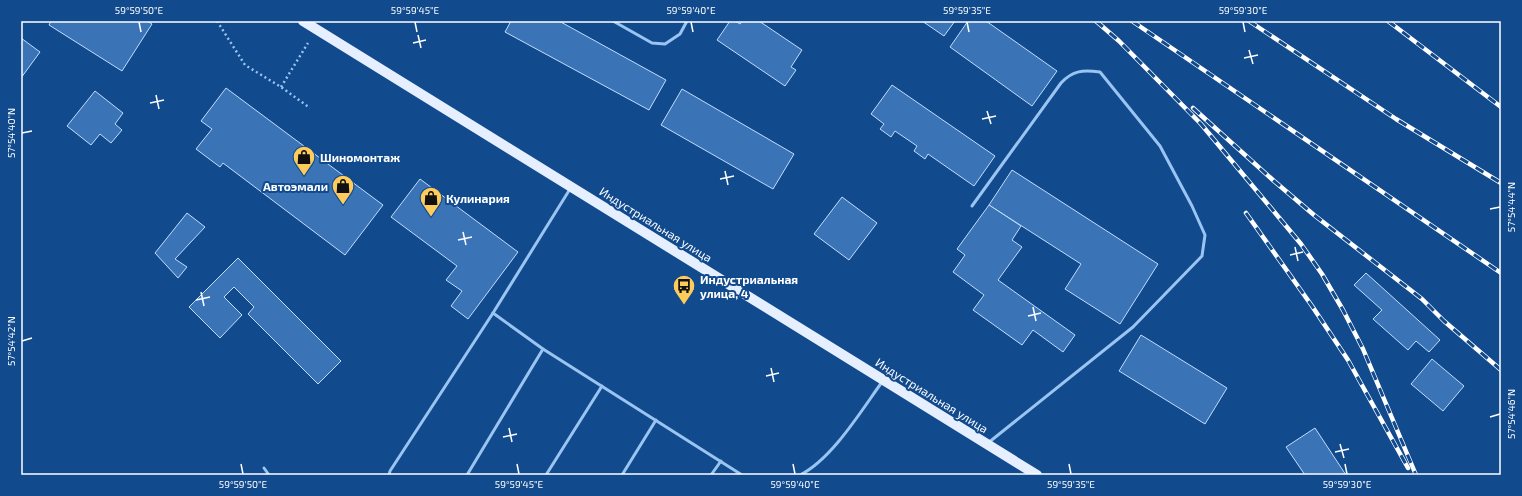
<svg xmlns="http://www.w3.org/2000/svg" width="1522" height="496" viewBox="0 0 1522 496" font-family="'Exo 2',sans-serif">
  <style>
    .building { fill: #3a74b7; stroke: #c1ddfd }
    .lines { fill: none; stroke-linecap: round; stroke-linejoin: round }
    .path { stroke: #9ac4f2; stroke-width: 2.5; stroke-dasharray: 2 3; stroke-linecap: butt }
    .lane { stroke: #9ac4f2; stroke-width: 3 }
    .primary { stroke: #e5efff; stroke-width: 10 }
    .rail-casing { stroke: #fff; stroke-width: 4.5 }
    .rail { stroke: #114a8d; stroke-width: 3; stroke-dasharray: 9; stroke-linecap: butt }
    .ticks { fill: none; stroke: #fff; stroke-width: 1.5 }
    .labels { text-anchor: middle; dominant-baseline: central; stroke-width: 4; stroke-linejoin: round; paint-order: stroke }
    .poi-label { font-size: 12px; font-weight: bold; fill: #fff; stroke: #114a8d; text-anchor: start }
    .street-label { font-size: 12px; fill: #fff; stroke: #114a8d }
    .neatline { fill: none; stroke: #fff; stroke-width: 1.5 }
    .ticks-label { font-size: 10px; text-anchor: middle; fill: #fff }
  </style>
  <rect width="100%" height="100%" fill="#114a8d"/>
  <!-- building -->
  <g class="building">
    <path d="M51 21H147L152 24 122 71 49 25Z"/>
    <path d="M511 21H559L666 80 649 110 505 32Z"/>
    <path d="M730 21H735L740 24 742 21H759L802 50 791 67 796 70 785 86 717 40Z"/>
    <path d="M922 21H955L944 36Z"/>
    <path d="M968 21H986L1057 71 1032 106 950 47Z"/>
    <path d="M21 38 40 52 21 78Z"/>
    <path d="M892 85 995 156 974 186 928 154 925 159 914 151 917 146 895 131 891 137 880 129 884 124 871 114Z"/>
    <path d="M226 88 383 205 345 255 223 163 220 167 196 149 212 129 201 121Z"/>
    <path d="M682 89 794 154 773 189 661 125Z"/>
    <path d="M95 91 123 113 115 124 122 130 111 143 100 134 91 145 67 126Z"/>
    <path d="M1012 170 1158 264 1120 324 1065 289 1081 264 989 205Z"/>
    <path d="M420 179 518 252 468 319 451 306 462 291 446 280 457 266 391 217Z"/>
    <path d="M842 197 877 223 849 260 814 234Z"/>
    <path d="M989 205 1021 226 1012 240 1022 247 998 280 1075 335 1063 352 1033 330 1022 345 973 310 984 295 953 272 965 255 957 249Z"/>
    <path d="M187 213 205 227 175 259 187 267 178 278 155 253Z"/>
    <path d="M238 258 341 361 318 384 248 314 254 307 234 287 224 297 242 315 220 338 189 307Z"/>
    <path d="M1366 273 1440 340 1429 352 1416 341 1408 350 1373 319 1382 310 1354 285Z"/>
    <path d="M1141 335 1227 388 1205 424 1119 371Z"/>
    <path d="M1432 359 1464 386 1443 411 1411 384Z"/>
    <path d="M1315 428 1346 475H1305L1286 447Z"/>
  </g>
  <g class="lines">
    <!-- path -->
    <g class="path">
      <path d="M217 21 245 65 281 87 310 108"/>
      <path d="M281 87 308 43"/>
    </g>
    <!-- lane -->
    <g class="lane">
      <path d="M613 21 652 43 665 44 680 34 687 21"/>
      <path d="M972 206 1061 83C1073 70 1083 70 1100 72L1160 146 1192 206 1205 235 1202 256 1133 327 988 443"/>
      <path d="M493 313 543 349 742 475"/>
      <path d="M264 468 269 475"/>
      <path d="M389 475 390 471 493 313 570 189"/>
      <path d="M467 475 543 349"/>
      <path d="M546 475 602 386"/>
      <path d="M622 475 656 420"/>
      <path d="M711 475 721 461"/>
      <path d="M800 475C832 459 861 411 882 382"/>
    </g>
    <!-- primary -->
    <path class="primary" d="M303 21 1037 475"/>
    <!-- rail casing -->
    <g class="rail-casing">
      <g id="rail">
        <path d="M1096 21 1119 41 1201 124 1301 244 1322 274 1343 310 1363 349 1416 475"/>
        <path d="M1132 21 1501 273"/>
        <path d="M1249 21 1396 119 1501 183"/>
        <path d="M1388 21 1501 107"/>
        <path d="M1193 108 1274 181 1314 215 1422 299 1444 321 1501 370"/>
        <path d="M1246 213 1312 306 1348 360 1408 468"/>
      </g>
    </g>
    <!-- rail -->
    <use href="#rail" class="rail"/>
  </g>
  <!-- ticks -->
  <path class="ticks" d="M139 22 141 32M415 22 417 32M691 22 693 32M967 22 969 32M1243 22 1245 32M418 35 421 48M413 43 426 40M1249 50 1253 64M1244 58 1258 55M156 95 159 109M150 103 164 100M987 111 991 124M982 119 996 116M22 133 32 131M725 171 728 185M720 179 734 176M1490 209 1500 207M463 232 466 245M458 240 472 237M1295 247 1298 261M1290 255 1303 252M201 292 204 306M196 300 210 297M1033 307 1036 321M1028 316 1041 313M22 341 32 338M771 368 774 382M766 376 779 373M1490 417 1500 414M509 428 512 442M503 437 517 434M1340 444 1344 458M1335 452 1349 449M241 464 243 474M517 464 519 474M793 464 795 474M1069 464 1071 474M1345 464 1347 474"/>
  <!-- icons -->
  <defs>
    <g id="shop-pin" transform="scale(1.15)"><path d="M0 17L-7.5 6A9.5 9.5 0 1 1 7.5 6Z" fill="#ffcc5b" stroke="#114a8d"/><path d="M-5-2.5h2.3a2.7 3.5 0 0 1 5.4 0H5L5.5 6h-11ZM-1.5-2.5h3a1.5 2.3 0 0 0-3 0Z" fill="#111"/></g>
    <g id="bus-pin" transform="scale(1.15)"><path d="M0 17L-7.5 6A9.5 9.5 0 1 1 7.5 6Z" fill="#ffcc5b" stroke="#114a8d"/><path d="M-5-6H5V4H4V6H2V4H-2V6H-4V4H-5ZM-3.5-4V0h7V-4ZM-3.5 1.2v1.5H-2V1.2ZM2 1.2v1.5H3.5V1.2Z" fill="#111"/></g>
  </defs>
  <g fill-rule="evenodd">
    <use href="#shop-pin" x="304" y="157"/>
    <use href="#shop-pin" x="343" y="186"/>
    <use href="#shop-pin" x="431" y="198"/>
    <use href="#bus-pin" x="684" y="286"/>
  </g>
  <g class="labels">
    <!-- poi labels -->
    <g class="poi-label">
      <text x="320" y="157">Шиномонтаж</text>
      <text x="328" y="186" text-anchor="end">Автоэмали</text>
      <text x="446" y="198">Кулинария</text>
      <text x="700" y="279">Индустриальная<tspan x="700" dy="14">улица, 4</tspan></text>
    </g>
    <!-- street labels -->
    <g class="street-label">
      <text transform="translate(656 224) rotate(32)">Индустриальная улица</text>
      <text transform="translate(932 395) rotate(32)">Индустриальная улица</text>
    </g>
  </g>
  <!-- border -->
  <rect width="1522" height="496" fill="none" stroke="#114a8d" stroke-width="44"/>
  <rect x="22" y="22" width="1478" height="452" class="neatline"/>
  <g class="ticks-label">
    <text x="139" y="14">59°59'50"E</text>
    <text x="415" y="14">59°59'45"E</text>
    <text x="691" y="14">59°59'40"E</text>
    <text x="967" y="14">59°59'35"E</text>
    <text x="1243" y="14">59°59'30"E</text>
    <text transform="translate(11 133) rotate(-90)" y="4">57°54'40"N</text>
    <text transform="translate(1511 207) rotate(-90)" y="4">57°54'44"N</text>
    <text transform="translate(11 341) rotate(-90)" y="4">57°54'42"N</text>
    <text transform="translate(1511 414) rotate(-90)" y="4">57°54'46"N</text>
    <text x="243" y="488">59°59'50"E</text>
    <text x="519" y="488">59°59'45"E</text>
    <text x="795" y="488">59°59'40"E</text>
    <text x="1071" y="488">59°59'35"E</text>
    <text x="1347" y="488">59°59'30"E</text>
  </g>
</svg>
